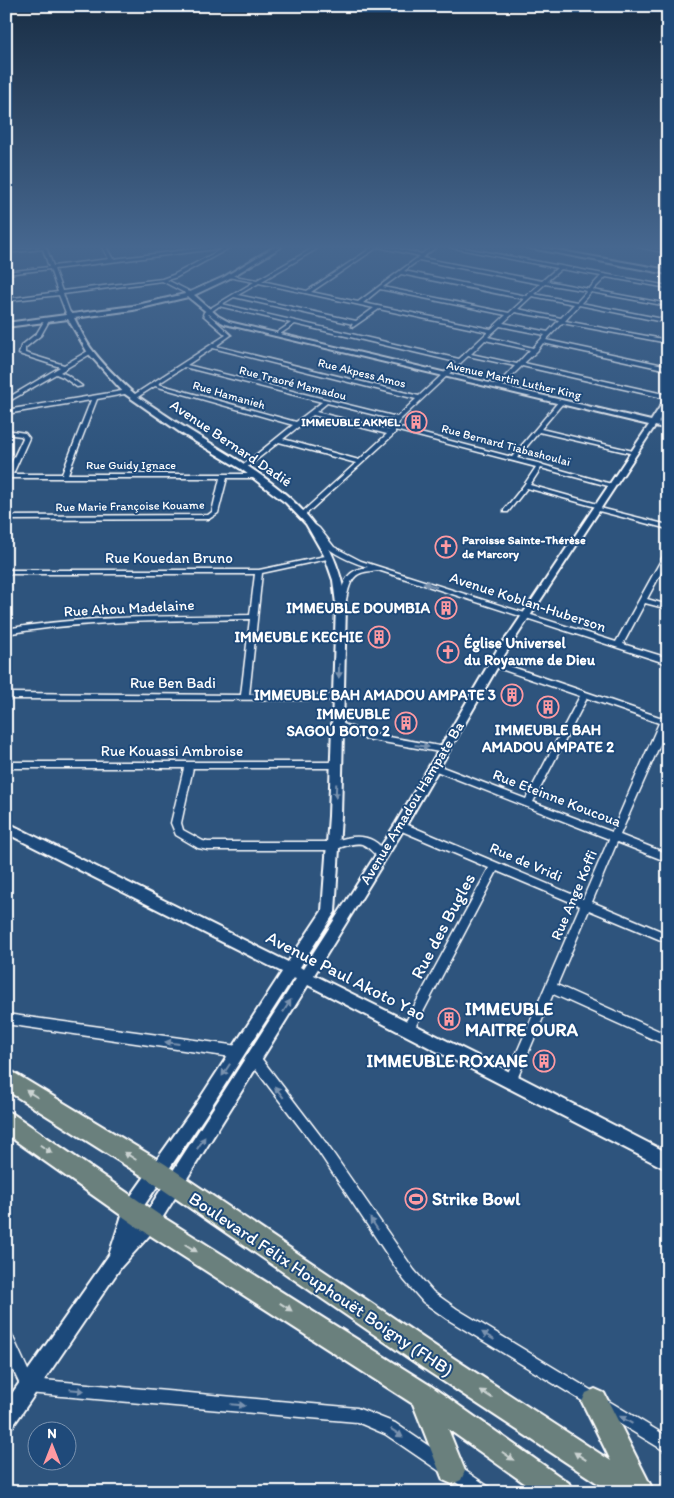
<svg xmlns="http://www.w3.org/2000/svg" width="674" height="1498" viewBox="0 0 674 1498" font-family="Itim,sans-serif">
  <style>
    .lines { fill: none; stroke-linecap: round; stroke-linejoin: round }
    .minor-casing { stroke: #fff; stroke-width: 3 }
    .tertiary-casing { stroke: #fff; stroke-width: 4 }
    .trunk-casing { stroke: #fff; stroke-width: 4 }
    .minor { fill: #1f4a7a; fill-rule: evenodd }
    .tertiary { fill: #1f4a7a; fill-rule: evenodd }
    .trunk { fill: #6a807d; fill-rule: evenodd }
    .oneway { fill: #7992af }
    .oneway2 { fill: #cbd3d2 }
    .labels { text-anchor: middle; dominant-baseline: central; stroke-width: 4; stroke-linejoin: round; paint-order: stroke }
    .far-street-label { font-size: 12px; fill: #fff; stroke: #1f4a7a }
    .far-poi-label { font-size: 12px; font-weight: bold; fill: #fff; stroke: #1f4a7a; text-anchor: end }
    .street-label { font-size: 15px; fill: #fff; stroke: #1f4a7a }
    .poi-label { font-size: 15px; font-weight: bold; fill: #fff; stroke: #1f4a7a; text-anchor: end }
    .near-street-label { font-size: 18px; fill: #fff; stroke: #1f4a7a }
    .near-poi-label { font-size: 18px; font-weight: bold; fill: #fff; stroke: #1f4a7a; text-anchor: start }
  </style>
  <rect width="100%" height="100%" fill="#2e547d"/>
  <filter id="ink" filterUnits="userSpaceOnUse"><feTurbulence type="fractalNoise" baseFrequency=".02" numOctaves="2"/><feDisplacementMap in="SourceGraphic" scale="10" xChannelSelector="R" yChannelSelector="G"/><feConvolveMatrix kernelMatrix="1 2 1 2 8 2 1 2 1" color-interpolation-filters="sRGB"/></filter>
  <g filter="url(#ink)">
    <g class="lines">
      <!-- minor casing -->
      <g class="minor-casing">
        <g id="minor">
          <path d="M40 247H46L53 266 109 259 102 247H106L113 259 211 247H231L177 277 167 280 187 290V292H183L162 281 63 294 70 313 68 314 66 313 59 295 6 301V299L58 292 50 269 6 274V272L49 267 43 249 6 253V251ZM224 248 173 275 162 279 62 291 54 269Z"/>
          <path d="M315 247H320L262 281 307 291 373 247H378L311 292 358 302 420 256 378 247H388L422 254 431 247H436L422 258 542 281 557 268 449 247H459L668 286V288L606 277 593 290 668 304V306L591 292 581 303 668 320V323L579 305 565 321 668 340V343L562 323 546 340 668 366V370L543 343 537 351 524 363 668 395V399L522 366 498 389 495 387 496 386 515 366 468 356 400 420 397 427 512 457 559 401H563V403L541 429 637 452 634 454 539 432 517 458 542 464 543 465 615 485 612 487 541 468 530 485 601 505 602 506 600 508 668 525V529L595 510 594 509 596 507 527 488 508 512H504V510L524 485 536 467 395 430V433L391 437 304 516 302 517 299 515 300 514 356 463 279 442 246 468H242V466L293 425 155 386 136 398H132V396L226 335 203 315 204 312 254 282 228 277V275L257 280ZM419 260 540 284 526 296 404 271ZM561 269 601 276 589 289 547 281ZM401 274 524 299 509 313 383 287ZM259 283 374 308 356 321 238 295ZM545 284 587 291 577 302 534 294ZM380 289 506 315 491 329 363 303ZM532 296 574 304 561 318 518 309ZM234 297 353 324 351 326 353 327 379 309 488 332 459 359 222 304ZM219 306 291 323 275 334V336H277L295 324 456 362 419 396 216 346 231 335 208 314ZM515 312 559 320 548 332 503 323ZM500 326 545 335 533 348 488 337ZM485 340 530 350 517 364 471 354ZM213 348 416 399 397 417 187 365ZM184 367 322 402 296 422 158 384ZM327 403 395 420 389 430 316 412ZM313 415 387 434 359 460 283 439 298 427 301 426V424Z"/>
          <path d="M638 247H648L668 251V253Z"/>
          <path d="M46 318 50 319 41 335 25 348V353L64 365 88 351H92V353L60 372 67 375 82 386 77 387 63 377 56 374 6 403V399L60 367 19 354 21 346 37 333Z"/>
          <path d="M128 390 130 391V393L97 399 68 474H257L260 476 257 478H227L218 513 209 519 6 520V516L208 515 212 512 220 478H6V474L23 438 21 436 6 434V430L25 433 29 438 13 474H62L91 400 6 414V410Z"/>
          <path d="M309 521 319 528 334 547 361 561 616 642 665 553 668 551V560L647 599 668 605V609L645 603 623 644 668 658V664L378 570C373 571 367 571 361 573 349 577 348 593 345 604L344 606H338L337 604C344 584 344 570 368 567 357 564 337 556 328 548 321 540 316 531 307 524V522Z"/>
          <path d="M330 555 332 556V558L262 573 249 695H339L342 696 343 698 342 700 6 699V693L241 695 250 619C169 621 86 620 6 634V629C87 615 169 617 250 615L255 574H6V570H259Z"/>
          <path d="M495 661 668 720V726L620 835 668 854V862L617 842 592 902 668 934V943L589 910 557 985 668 1035V1046L553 994 515 1084 511 1086 507 1084 505 1080 580 906 497 871 412 1033 408 1034 404 1033 402 1029 404 1025 489 868 397 829 395 826 397 823H403L583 899 609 839 431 769 430 767 431 765H437L526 799 580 696 492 666 491 664ZM587 698 659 723 612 832 533 802Z"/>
          <path d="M338 722 367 733 445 747 449 750 445 753 366 739 335 727 334 725Z"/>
          <path d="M6 762H337L340 763 341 765 340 767 337 768H193L181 823 183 830 203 841 208 842H333C354 834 374 833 387 855L385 858C376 860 371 847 362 844 352 842 343 847 334 850H208L198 848 176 835 171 823 184 768H6Z"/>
          <path d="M6 1014 238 1046 242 1048 244 1052 242 1056 238 1058 6 1024Z"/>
          <path d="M254 1052 258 1054 326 1143 414 1270 433 1292 457 1309 668 1437V1453L447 1319 423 1302 404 1280 318 1151 250 1062 248 1058 250 1054Z"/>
          <path d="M6 1331 11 1333 32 1379 357 1408 395 1423 489 1487 492 1492H470L385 1434 357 1422 28 1393 23 1391 6 1355Z"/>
        </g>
      </g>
      <!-- tertiary casing -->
      <g class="tertiary-casing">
        <g id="tertiary">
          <path d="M274 247H281L228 279 194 295 218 316 229 322 651 421 665 399H668V407L658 422 668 425V429L655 426 505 654 404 829 314 975 516 1075 668 1153V1170L308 985 156 1228 121 1267 13 1426 6 1428V1402L109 1255 126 1203 195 1106 282 972 6 833V822L288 962 322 911 329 816 336 604 333 580 325 557 306 524 286 503 241 469 181 433 125 394 88 353 68 319 6 327V323L66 315 65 313 68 311 72 314 133 306 185 294 183 290 190 292 224 277ZM188 297 214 318 225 324 649 425 510 633 497 650 396 823 303 969 300 967 335 912 341 816 346 604C332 497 242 467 164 414 153 406 140 399 130 390 117 378 103 364 93 351 85 341 80 329 74 318L133 310ZM293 978 296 979 144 1216 135 1226 139 1213 205 1116Z"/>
          <path d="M525 247H538L668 270V274Z"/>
        </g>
      </g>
      <!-- trunk casing -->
      <g class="trunk-casing">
        <g id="trunk">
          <path d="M6 1068 165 1164 441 1350 611 1461 582 1402 586 1393 595 1389 604 1393 654 1492H611L423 1368 149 1180 6 1090Z"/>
          <path d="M6 1111 13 1114 158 1214 431 1386 569 1483 573 1492H537L448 1429 465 1471 461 1480 452 1484 443 1480 413 1404 142 1230 6 1134Z"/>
        </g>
      </g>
      <!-- minor -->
      <use href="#minor" class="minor"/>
      <!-- tertiary -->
      <use href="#tertiary" class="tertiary"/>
      <!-- trunk -->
      <use href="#trunk" class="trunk"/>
    </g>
    <!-- one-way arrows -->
    <defs><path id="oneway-solid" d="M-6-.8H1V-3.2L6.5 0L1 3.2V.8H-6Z" transform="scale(1.25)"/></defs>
    <g class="oneway">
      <use href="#oneway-solid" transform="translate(430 585) rotate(-162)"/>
      <use href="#oneway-solid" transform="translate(339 671) rotate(91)"/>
      <use href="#oneway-solid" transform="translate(422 746) rotate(8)"/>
      <use href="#oneway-solid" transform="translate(336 791) rotate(92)"/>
      <use href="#oneway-solid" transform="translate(287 1006) rotate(-58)"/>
      <use href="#oneway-solid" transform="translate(172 1043) rotate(-172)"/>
      <use href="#oneway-solid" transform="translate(226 1070) rotate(123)"/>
      <use href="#oneway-solid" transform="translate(279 1092) rotate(-128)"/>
      <use href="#oneway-solid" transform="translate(201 1143) rotate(-57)"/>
      <use href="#oneway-solid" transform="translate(374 1224) rotate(-124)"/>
      <use href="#oneway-solid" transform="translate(488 1336) rotate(-149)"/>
      <use href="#oneway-solid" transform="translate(77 1390) rotate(5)"/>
      <use href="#oneway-solid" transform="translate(238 1405) rotate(5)"/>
      <use href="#oneway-solid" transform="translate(626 1420) rotate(-149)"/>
      <use href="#oneway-solid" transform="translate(397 1433) rotate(34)"/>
    </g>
    <g class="oneway2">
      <use href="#oneway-solid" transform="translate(32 1094) rotate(-148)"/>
      <use href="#oneway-solid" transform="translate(46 1149) rotate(35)"/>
      <use href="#oneway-solid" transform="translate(130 1156) rotate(-148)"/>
      <use href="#oneway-solid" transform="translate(191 1248) rotate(32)"/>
      <use href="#oneway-solid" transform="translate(286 1307) rotate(33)"/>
      <use href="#oneway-solid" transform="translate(486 1394) rotate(-147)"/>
      <use href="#oneway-solid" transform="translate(508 1456) rotate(35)"/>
      <use href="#oneway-solid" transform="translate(580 1456) rotate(-147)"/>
    </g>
  </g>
  <!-- sky -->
  <linearGradient id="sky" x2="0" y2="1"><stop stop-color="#192e45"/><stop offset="0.54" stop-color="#46678f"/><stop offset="1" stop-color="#46678f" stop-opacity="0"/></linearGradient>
  <rect width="674" height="457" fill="url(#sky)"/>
  <!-- icons -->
  <defs>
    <g id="building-ring" transform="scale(1.125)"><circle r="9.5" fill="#1f4a7a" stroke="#ff9aa2" stroke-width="1.5"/><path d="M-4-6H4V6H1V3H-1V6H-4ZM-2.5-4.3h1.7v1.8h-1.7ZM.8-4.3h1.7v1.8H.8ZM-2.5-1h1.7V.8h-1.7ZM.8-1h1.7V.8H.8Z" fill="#ff9aa2"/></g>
    <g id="church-ring" transform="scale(1.125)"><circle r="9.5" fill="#1f4a7a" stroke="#ff9aa2" stroke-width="1.5"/><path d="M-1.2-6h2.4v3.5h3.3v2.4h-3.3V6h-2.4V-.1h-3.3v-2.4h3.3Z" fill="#ff9aa2"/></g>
    <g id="stadium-ring" transform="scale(1.125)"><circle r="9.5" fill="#1f4a7a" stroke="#ff9aa2" stroke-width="1.5"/><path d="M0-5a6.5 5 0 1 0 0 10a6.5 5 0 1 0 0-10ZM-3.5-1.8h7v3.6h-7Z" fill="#ff9aa2"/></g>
  </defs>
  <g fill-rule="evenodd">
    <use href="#building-ring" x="416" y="422"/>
    <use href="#church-ring" x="446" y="547"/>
    <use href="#building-ring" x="446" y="608"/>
    <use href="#building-ring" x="379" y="637"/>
    <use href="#church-ring" x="448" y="652"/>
    <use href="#building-ring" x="512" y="695"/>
    <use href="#building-ring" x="548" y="707"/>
    <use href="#building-ring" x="406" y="723"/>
    <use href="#building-ring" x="449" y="1019"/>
    <use href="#building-ring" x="544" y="1061"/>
    <use href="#stadium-ring" x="416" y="1199"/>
  </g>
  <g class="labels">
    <!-- far-street labels -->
    <g class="far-street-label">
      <text transform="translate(362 373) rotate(14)">Rue Akpess Amos</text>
      <text transform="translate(514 380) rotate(13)">Avenue Martin Luther King</text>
      <text transform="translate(293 383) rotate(14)">Rue Traoré Mamadou</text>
      <text transform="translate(229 395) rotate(16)">Rue Hamanieh</text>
      <text transform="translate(506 445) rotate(15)">Rue Bernard Tiabashoulaï</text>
      <text x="131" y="465">Rue Guidy Ignace</text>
      <text transform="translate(130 506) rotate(-1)">Rue Marie Françoise Kouame</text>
    </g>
    <!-- far-poi labels -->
    <g class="far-poi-label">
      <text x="400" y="422">IMMEUBLE AKMEL</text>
      <text x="462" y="540" text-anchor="start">Paroisse Sainte-Thérèse<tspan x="462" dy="14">de Marcory</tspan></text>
    </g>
    <!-- street labels -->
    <g class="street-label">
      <text transform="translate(231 443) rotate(34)">Avenue Bernard Dadié</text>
      <text x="169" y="558">Rue Kouedan Bruno</text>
      <text transform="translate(528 602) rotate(18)">Avenue Koblan-Huberson</text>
      <text transform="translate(129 608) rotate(-3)">Rue Ahou Madelaine</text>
      <text x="173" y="683">Rue Ben Badi</text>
      <text x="172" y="751">Rue Kouassi Ambroise</text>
      <text transform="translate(557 798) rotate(21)">Rue Eteinne Koucoua</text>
      <text transform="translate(412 803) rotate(-59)">Avenue Amadou Hampate Ba</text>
      <text transform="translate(526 862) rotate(23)">Rue de Vridi</text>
      <text transform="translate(574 895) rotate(-67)">Rue Ange Koffi</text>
    </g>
    <!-- poi labels -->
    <g class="poi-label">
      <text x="430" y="608">IMMEUBLE DOUMBIA</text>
      <text x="363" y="637">IMMEUBLE KECHIE</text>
      <text x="464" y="643" text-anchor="start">Église Universel<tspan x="464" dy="17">du Royaume de Dieu</tspan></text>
      <text x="496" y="695">IMMEUBLE BAH AMADOU AMPATE 3</text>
      <text x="390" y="714">IMMEUBLE<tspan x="390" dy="17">SAGOU BOTO 2</tspan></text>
      <text x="548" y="730" text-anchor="middle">IMMEUBLE BAH<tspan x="548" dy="17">AMADOU AMPATE 2</tspan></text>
    </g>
    <!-- near-street labels -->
    <g class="near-street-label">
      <text transform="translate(443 926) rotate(-62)">Rue des Bugles</text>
      <text transform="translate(346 976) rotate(27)">Avenue Paul Akoto Yao</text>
      <text transform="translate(321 1284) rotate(34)">Boulevard Félix Houphouët Boigny (FHB)</text>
    </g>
    <!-- near-poi labels -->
    <g class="near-poi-label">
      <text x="465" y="1009">IMMEUBLE<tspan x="465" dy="21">MAITRE OURA</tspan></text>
      <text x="528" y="1061" text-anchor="end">IMMEUBLE ROXANE</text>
      <text x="432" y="1199">Strike Bowl</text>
    </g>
  </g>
  <!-- margin -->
  <rect width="674" height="1498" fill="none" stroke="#1f4a7a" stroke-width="25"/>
  <rect x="12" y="12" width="649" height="1473" fill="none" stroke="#fff" stroke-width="2" filter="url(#ink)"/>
  <!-- north arrow -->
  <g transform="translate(52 1446)"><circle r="24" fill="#1f4a7a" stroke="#7992af"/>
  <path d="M0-4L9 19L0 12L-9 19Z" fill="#ff9aa2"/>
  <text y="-8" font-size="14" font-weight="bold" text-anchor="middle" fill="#ffffff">N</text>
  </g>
</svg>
